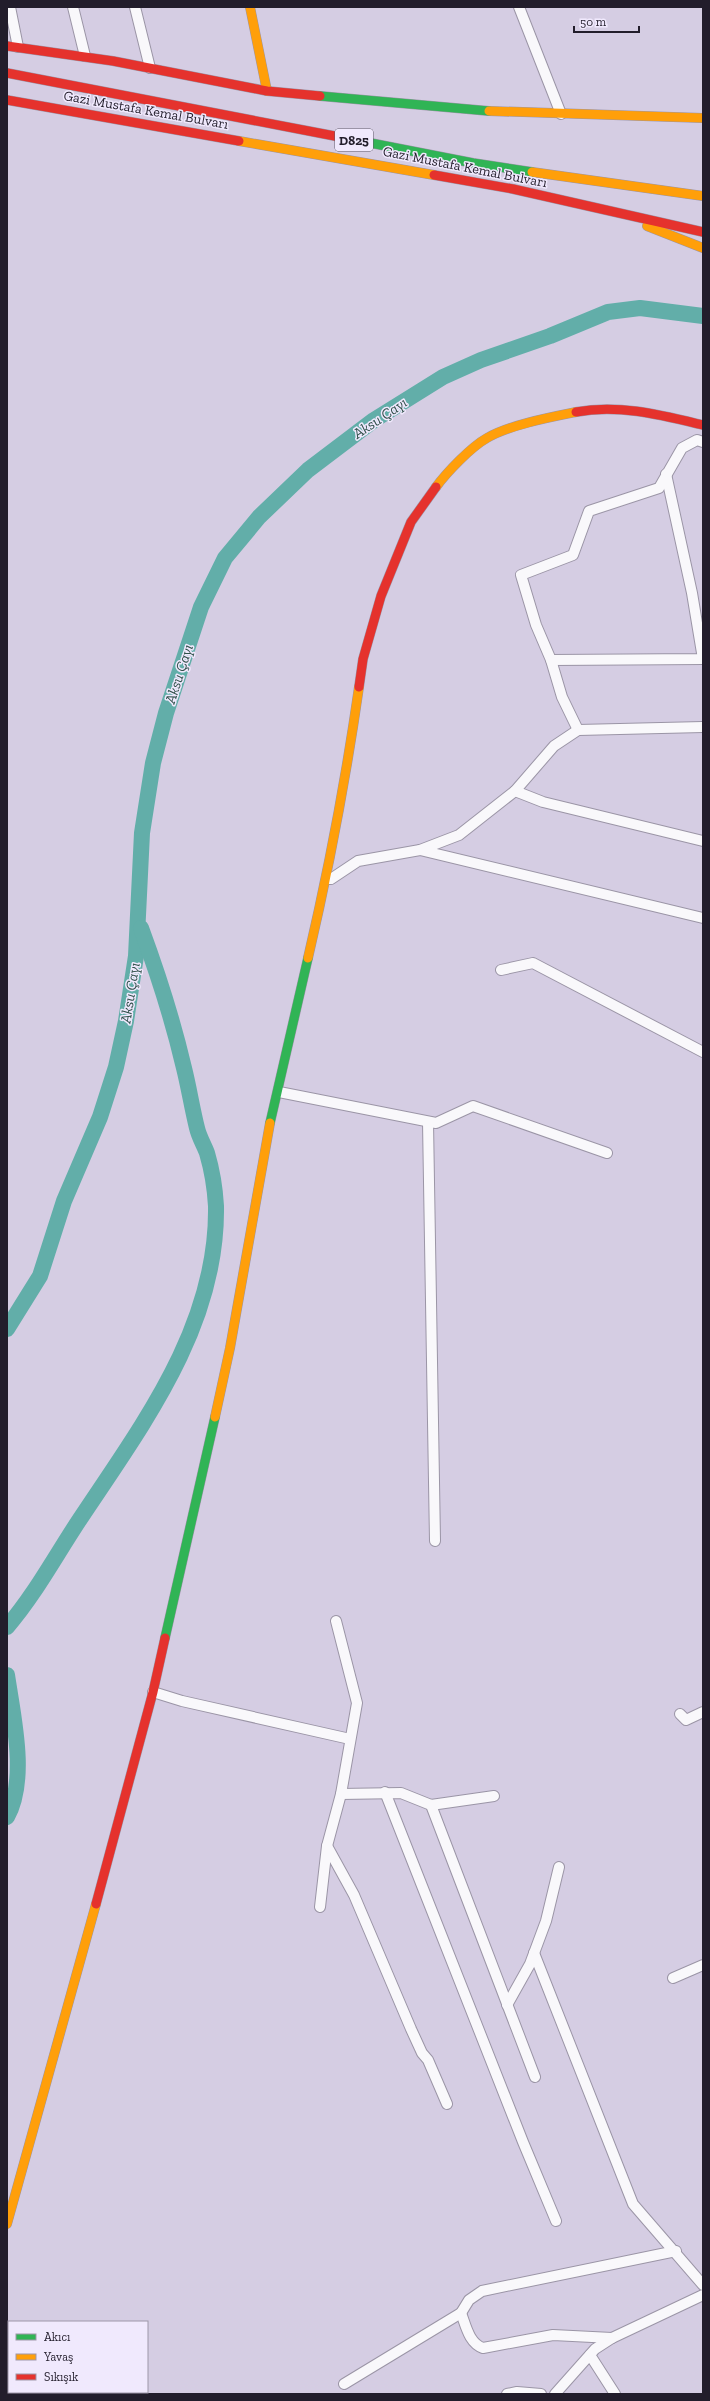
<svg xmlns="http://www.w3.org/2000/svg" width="710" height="2401" viewBox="0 0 710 2401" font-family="'Zilla Slab',serif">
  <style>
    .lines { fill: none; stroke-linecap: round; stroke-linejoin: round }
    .river { stroke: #62aea9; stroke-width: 16 }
    .street-casing { stroke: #9b95a6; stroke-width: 12 }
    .fast-casing { stroke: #9b95a6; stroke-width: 10 }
    .slow-casing { stroke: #9b95a6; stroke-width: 10 }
    .jam-casing { stroke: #9b95a6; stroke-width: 10 }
    .street { stroke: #f9f8fb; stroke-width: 10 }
    .fast { stroke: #30b455; stroke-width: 9 }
    .slow { stroke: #ff9f0a; stroke-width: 9 }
    .jam { stroke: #e5322d; stroke-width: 9 }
    .labels { text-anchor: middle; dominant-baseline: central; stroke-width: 3; stroke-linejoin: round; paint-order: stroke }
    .shield { fill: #f0e9fd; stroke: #605a6a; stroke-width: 1 }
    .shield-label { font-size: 13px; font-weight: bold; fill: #221d2b }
    .street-label { font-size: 14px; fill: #221d2b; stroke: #f0e9fd }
    .water-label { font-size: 15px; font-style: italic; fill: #30504a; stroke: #f0e9fd }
  </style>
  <rect width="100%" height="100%" fill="#d5cde3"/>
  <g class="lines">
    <!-- river -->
    <g class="river">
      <path d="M7 1329 40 1276 64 1201 100 1117 116 1067 126 1021 136 956 142 833 153 763 166 713 201 607 225 558 259 517 308 470 374 420 443 377 481 360 550 336 608 312 640 308 703 316"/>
      <path d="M7 1627C36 1593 56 1555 80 1519 143 1424 218 1326 216 1206 215 1188 212 1170 207 1153 204 1145 199 1137 197 1128 192 1108 189 1088 184 1068 173 1021 158 974 141 928"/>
      <path d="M7 1675C13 1716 28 1779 7 1817"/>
    </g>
    <!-- street casing -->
    <g class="street-casing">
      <g id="street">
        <path d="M10 7 18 47"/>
        <path d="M73 7 85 56"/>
        <path d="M135 7 150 68"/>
        <path d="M519 7 561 114"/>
        <path d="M551 660 703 659 692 593 666 474"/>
        <path d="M578 730 562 697 551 660 536 625 521 575 573 555 589 511 659 488 682 448 697 440 703 442"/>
        <path d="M515 791 543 802 703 841"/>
        <path d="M420 850 703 918"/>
        <path d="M327 879H331L358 861 420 850 459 835 515 791 554 746 578 730 703 727"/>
        <path d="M501 970 533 963 703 1052"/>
        <path d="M279 1092 436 1123 473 1106 607 1153"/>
        <path d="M428 1122 435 1541"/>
        <path d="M153 1692 182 1701 350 1739"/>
        <path d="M680 1714 686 1720 703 1712"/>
        <path d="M385 1792 523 2142 556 2221"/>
        <path d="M341 1794 401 1793 431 1805 494 1796"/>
        <path d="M431 1805 535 2077"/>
        <path d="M327 1846 354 1895 411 2029 422 2053 428 2060 447 2104"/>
        <path d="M320 1907 327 1846 341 1794 357 1703 336 1621"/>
        <path d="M534 1953 633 2204 703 2285"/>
        <path d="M673 1978 703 1965"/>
        <path d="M507 2005 530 1964 546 1921 559 1867"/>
        <path d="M461 2313C466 2326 469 2343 483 2348L553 2335 612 2338"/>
        <path d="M590 2355 615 2394"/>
        <path d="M344 2384 461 2313 469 2300 482 2291 676 2251"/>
        <path d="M507 2394 517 2392 541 2394"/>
        <path d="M555 2394 595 2349 612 2338 703 2295"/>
      </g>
    </g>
    <!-- fast casing -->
    <g class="fast-casing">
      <g id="fast">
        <path d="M320 96 489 111"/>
        <path d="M345 138 473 163 532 172"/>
        <path d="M270 1123 308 958"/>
        <path d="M165 1638 215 1417"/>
      </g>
    </g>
    <!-- slow casing -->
    <g class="slow-casing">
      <g id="slow">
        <path d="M250 7 267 91"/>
        <path d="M489 111 703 118"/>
        <path d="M239 141 434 175"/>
        <path d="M532 172 703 196"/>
        <path d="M647 226 703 248"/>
        <path d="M436 487C447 472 471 447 487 438 509 425 551 417 576 412"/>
        <path d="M308 958C329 868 346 778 359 687"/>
        <path d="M215 1417 230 1348 270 1123"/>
        <path d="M7 2224 96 1904"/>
      </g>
    </g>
    <!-- jam casing -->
    <g class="jam-casing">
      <g id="jam">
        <path d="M7 46 113 61 267 91 320 96"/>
        <path d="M7 73 345 138"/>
        <path d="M7 100 239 141"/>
        <path d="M434 175 513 189 703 232"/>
        <path d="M576 412C619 404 661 415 703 425"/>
        <path d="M359 687 363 659 381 596 411 522 436 487"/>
        <path d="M96 1904 153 1692 165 1638"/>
      </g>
    </g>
    <!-- street -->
    <use href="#street" class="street"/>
    <!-- fast -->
    <use href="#fast" class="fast"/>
    <!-- slow -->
    <use href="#slow" class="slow"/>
    <!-- jam -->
    <use href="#jam" class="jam"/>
  </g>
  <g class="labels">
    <!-- shield labels -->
    <rect class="shield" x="335" y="129" width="38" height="22" rx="3"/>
    <g class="shield-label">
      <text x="354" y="140">D825</text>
    </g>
    <!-- street labels -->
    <g class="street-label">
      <text transform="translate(146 110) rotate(10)">Gazi Mustafa Kemal Bulvarı</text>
      <text transform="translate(465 167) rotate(11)">Gazi Mustafa Kemal Bulvarı</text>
    </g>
    <!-- water labels -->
    <g class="water-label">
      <text transform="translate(380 418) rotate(-34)">Aksu Çayı</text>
      <text transform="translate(179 674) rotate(-72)">Aksu Çayı</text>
      <text transform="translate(130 993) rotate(-81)">Aksu Çayı</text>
    </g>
  </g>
  <!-- border -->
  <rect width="710" height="2401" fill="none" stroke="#221d2b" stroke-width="16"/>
  <!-- legend -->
  <rect x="8" y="2321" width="140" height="72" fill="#f0e9fd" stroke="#9e97a9"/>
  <rect x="16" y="2334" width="20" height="6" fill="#30b455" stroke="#9e97a9"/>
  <text x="44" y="2341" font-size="12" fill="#221d2b">Akıcı</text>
  <rect x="16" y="2354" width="20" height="6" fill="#ff9f0a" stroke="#9e97a9"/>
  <text x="44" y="2361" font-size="12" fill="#221d2b">Yavaş</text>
  <rect x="16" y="2374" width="20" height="6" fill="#e5322d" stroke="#9e97a9"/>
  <text x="44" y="2381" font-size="12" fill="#221d2b">Sıkışık</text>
  <!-- scale -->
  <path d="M574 26v6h65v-6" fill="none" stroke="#221d2b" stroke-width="2"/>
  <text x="580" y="26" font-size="12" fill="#221d2b" stroke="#f0e9fd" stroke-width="3" paint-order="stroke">50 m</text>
</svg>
